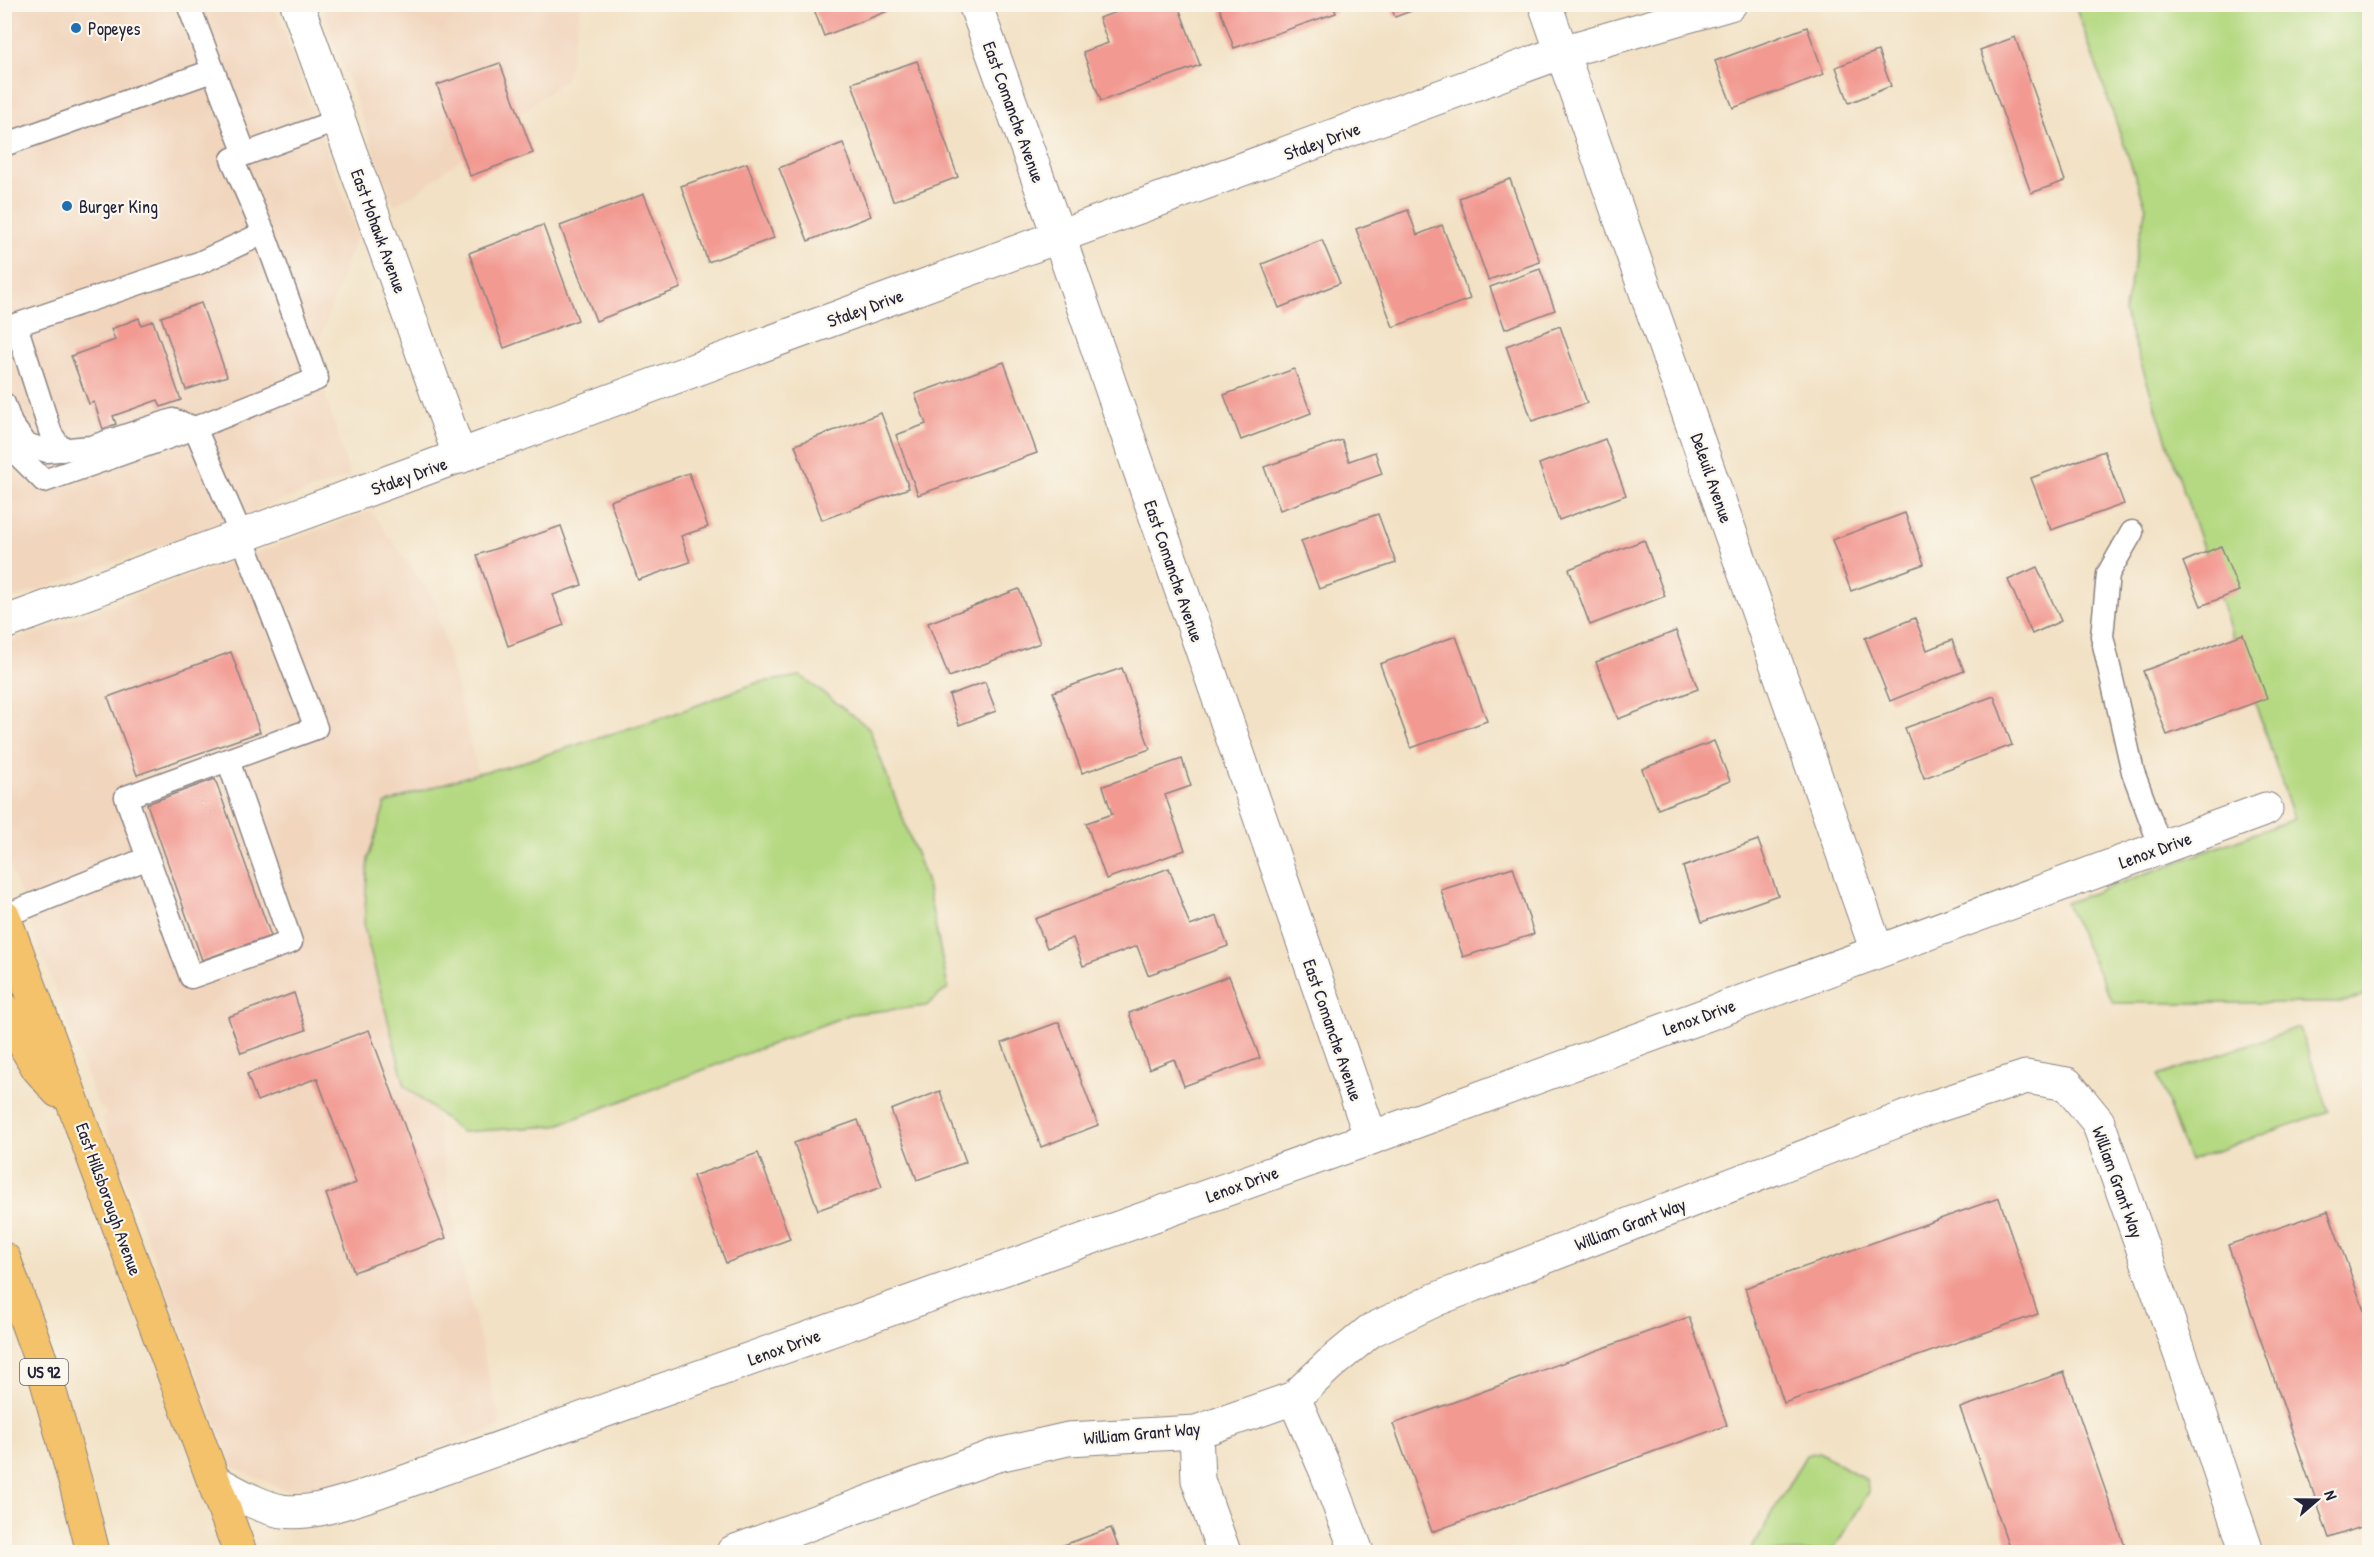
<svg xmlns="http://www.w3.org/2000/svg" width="2374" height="1557" viewBox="0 0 2374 1557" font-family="'Patrick Hand',sans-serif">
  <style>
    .built { fill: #f1d5bd }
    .green { fill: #b5d982; stroke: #6c7e5e; stroke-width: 1.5 }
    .building { fill: #f29a92 }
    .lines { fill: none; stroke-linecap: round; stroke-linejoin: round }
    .service-casing { stroke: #8a8280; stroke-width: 25 }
    .minor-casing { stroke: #8a8280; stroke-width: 35 }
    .primary-casing { stroke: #8a8280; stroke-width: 35 }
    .service { stroke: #fff; stroke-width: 22 }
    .minor { stroke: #fff; stroke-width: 33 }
    .primary { stroke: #f3c26a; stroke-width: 33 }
    .poi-dot { fill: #1f6fb2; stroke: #fbf7ec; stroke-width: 2 }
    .labels { text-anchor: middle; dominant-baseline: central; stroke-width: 4.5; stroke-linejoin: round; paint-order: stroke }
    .shield { fill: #fbf7ec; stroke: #636270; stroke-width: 1.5 }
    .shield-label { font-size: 16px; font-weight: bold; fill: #22223b }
    .poi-label { font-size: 18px; fill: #22223b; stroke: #fbf7ec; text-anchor: start }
    .street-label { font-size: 18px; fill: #22223b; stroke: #fbf7ec }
  </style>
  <rect width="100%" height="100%" fill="#fbf7ec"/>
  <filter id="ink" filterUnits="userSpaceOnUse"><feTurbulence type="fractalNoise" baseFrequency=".0167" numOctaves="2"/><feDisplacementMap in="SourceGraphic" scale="12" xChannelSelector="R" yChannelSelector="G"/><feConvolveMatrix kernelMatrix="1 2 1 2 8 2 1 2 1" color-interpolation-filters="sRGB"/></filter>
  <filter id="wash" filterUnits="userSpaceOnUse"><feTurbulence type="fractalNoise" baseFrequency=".008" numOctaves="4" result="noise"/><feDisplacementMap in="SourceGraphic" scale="24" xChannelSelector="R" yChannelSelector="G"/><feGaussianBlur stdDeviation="1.35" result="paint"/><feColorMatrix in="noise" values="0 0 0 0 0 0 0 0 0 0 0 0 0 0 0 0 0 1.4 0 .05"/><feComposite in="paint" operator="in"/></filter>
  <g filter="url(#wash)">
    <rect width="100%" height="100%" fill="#f2e1c4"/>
    <!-- built -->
    <g class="built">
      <path d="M5 5H274L357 234 314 357 350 476 5 602Z"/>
      <path d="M321 5H582L566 79 416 193 394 205Z"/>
      <path d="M371 511 435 601 478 773 385 804 405 1086 435 1111 460 1258 501 1426 359 1477 323 1488 287 1491 233 1467 102 1118 107 1114 96 1102 5 853V644Z"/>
    </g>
    <!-- green -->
    <g class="green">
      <path d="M2075 5H2369V995L2338 1003H2113L2066 903 2294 819 2124 313 2146 207Z"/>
      <path d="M801 676 869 728 926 880 948 988 926 1006 851 1014 555 1126 461 1132 405 1086 364 927 368 859 385 804 411 794 478 773 507 767 671 715 756 683Z"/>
      <path d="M2299 1027 2329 1111 2189 1161 2158 1076Z"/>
      <path d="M1819 1452 1866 1480 1869 1492 1832 1552H1750L1806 1455Z"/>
    </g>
    <g id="blocks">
      <!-- building -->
      <g class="building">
        <path d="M812 4H886L888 11 824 36Z"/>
        <path d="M1218 4H1333L1336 13 1234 48Z"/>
        <path d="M1390 4H1427V5L1395 17Z"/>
        <path d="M1137 5H1178L1200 65 1101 101 1083 52 1108 43 1099 18Z"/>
        <path d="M1807 27 1824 74 1733 108 1715 61Z"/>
        <path d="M2015 37 2065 181 2031 193 1980 50Z"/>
        <path d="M1878 51 1891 86 1849 103 1836 67Z"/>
        <path d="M917 61 958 177 893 201 852 83Z"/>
        <path d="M500 63 533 153 470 176 437 85Z"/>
        <path d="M843 143 871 216 808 241 779 168Z"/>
        <path d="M747 163 774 238 708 262 681 186Z"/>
        <path d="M1510 179 1540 262 1488 280 1459 198Z"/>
        <path d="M644 194 681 288 596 321 560 226Z"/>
        <path d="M1408 210 1417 235 1442 225 1470 299 1393 327 1356 229Z"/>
        <path d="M543 225 578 320 504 348 469 253Z"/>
        <path d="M1322 240 1340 283 1279 308 1262 264Z"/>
        <path d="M1540 269 1555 310 1505 329 1490 287Z"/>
        <path d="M201 303 227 376 186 390 161 317Z"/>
        <path d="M139 318 141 325 153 321 181 400 161 407 158 400 113 416 116 424 103 429 94 402 89 404 71 356 115 340 111 329Z"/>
        <path d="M1560 326 1587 403 1532 421 1506 346Z"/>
        <path d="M1004 362 1037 453 918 495 896 435 926 424 915 394Z"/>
        <path d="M1294 369 1311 413 1241 440 1224 395Z"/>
        <path d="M881 413 909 488 822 520 795 445Z"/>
        <path d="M1605 439 1626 495 1559 520 1539 464Z"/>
        <path d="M1342 440 1349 461 1375 452 1382 474 1280 510 1264 467Z"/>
        <path d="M2104 451 2124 504 2051 530 2031 478Z"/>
        <path d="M689 473 708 527 681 536 690 562 638 580 610 501Z"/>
        <path d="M1905 513 1924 564 1851 591 1832 540Z"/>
        <path d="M1378 514 1396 563 1319 589 1301 541Z"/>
        <path d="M561 526 582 585 553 595 564 625 508 646 477 555Z"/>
        <path d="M1644 540 1665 596 1590 625 1569 569Z"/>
        <path d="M2221 546 2239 591 2201 606 2183 562Z"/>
        <path d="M2037 567 2061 621 2032 634 2008 580Z"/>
        <path d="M1019 589 1040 643 949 677 928 623Z"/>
        <path d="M1915 618 1927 650 1952 640 1964 671 1890 701 1865 638Z"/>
        <path d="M1676 631 1698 689 1618 719 1596 662Z"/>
        <path d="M2243 634 2267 698 2167 735 2143 671Z"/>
        <path d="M1456 636 1487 721 1411 748 1380 664Z"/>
        <path d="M231 652 260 732 137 775 108 697Z"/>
        <path d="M1122 668 1150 749 1082 773 1053 692Z"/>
        <path d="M985 682 996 711 959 725 949 695Z"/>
        <path d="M1994 696 2012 745 1924 778 1905 728Z"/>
        <path d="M1714 741 1730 781 1658 809 1642 769Z"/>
        <path d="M1182 759 1191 786 1165 795 1185 850 1106 879 1086 823 1112 814 1103 786Z"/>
        <path d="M215 779 271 936 202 960 147 804Z"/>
        <path d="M1758 840 1778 895 1702 922 1683 867Z"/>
        <path d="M1513 867 1534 934 1463 957 1441 890Z"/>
        <path d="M1169 868 1190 926 1217 916 1228 946 1148 975 1137 946 1083 966 1073 938 1047 948 1035 919Z"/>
        <path d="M1229 976 1260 1058 1184 1086 1174 1059 1149 1069 1129 1013Z"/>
        <path d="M294 993 306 1030 241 1053 228 1017Z"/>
        <path d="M1059 1022 1098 1125 1041 1147 1002 1043Z"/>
        <path d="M369 1030 446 1238 354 1272 326 1194 356 1183 317 1078 257 1101 247 1074Z"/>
        <path d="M940 1091 966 1162 917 1180 891 1110Z"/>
        <path d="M858 1120 882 1187 818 1210 794 1143Z"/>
        <path d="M758 1153 790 1239 726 1263 693 1176Z"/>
        <path d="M1999 1198 2038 1314 1784 1403 1745 1288Z"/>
        <path d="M2328 1211 2370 1327V1524L2329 1538 2228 1245Z"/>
        <path d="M1689 1317 1727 1425 1432 1532 1393 1424Z"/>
        <path d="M2064 1372 2127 1552H2011L1960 1408Z"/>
        <path d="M1111 1528 1120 1552H1044Z"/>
      </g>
    </g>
  </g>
  <g filter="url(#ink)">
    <use href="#blocks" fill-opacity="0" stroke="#8a8280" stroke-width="1.5"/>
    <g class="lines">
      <!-- service casing -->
      <g class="service-casing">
        <g id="service">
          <path d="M188 4 245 154"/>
          <path d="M4 145 212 71"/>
          <path d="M16 325 51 434 62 450"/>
          <path d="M4 329 199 263 264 233"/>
          <path d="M4 404 11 424 26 444 47 451 91 447 173 420 195 428 242 537 316 728 126 797 148 858 4 916"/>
          <path d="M4 438 7 444 44 481 195 428 317 379 264 233 232 159 339 120"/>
          <path d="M2132 532 2108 574 2102 636 2133 772 2161 848"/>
          <path d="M148 858 191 977 291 942 228 760"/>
        </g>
      </g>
      <!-- minor casing -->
      <g class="minor-casing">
        <g id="minor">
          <path d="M297 4 460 457"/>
          <path d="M975 4 1059 237 1371 1138"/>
          <path d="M1545 4 1877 951"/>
          <path d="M4 623 1562 52 1730 4"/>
          <path d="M1294 1398 1326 1471 1357 1552"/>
          <path d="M1196 1432 1198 1480 1224 1552"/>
          <path d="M214 1481C235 1492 259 1507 282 1511 310 1515 339 1504 365 1496L1371 1138 2266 809"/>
          <path d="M733 1552 994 1456 1068 1439 1196 1432 1294 1398 1329 1365 1370 1331 1437 1299 1930 1108 2026 1077 2067 1084 2098 1122 2182 1359 2247 1552"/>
        </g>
      </g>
      <!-- primary casing -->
      <g class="primary-casing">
        <g id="primary">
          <path d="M4 917 240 1552"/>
          <path d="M4 1009 38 1068 58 1091"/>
          <path d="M4 1259 42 1364 77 1488 93 1552"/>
        </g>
      </g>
      <!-- service -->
      <use href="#service" class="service"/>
      <!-- minor -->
      <use href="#minor" class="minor"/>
      <!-- primary -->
      <use href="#primary" class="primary"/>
    </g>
  </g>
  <!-- markers -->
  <g class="poi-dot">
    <circle cx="76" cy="28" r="6"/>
    <circle cx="67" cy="206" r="6"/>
  </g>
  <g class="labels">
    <!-- shield labels -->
    <rect class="shield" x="20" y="1359" width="48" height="26" rx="4.5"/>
    <g class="shield-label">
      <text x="44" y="1372">US 92</text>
    </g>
    <!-- poi labels -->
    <g class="poi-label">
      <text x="88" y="28">Popeyes</text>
      <text x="79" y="206">Burger King</text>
    </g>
    <!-- street labels -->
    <g class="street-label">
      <text transform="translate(1014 112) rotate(70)">East Comanche Avenue</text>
      <text transform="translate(1322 141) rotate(-20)">Staley Drive</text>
      <text transform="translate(379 231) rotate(70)">East Mohawk Avenue</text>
      <text transform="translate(865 308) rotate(-20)">Staley Drive</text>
      <text transform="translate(409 476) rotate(-20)">Staley Drive</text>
      <text transform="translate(1712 478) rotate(71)">Deleuil Avenue</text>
      <text transform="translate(1174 571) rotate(71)">East Comanche Avenue</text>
      <text transform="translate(2155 850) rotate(-20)">Lenox Drive</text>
      <text transform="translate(1699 1017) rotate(-20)">Lenox Drive</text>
      <text transform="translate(1333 1030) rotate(71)">East Comanche Avenue</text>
      <text transform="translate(2118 1182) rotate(70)">William Grant Way</text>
      <text transform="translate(1242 1184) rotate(-20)">Lenox Drive</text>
      <text transform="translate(109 1199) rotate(70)">East Hillsborough Avenue</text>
      <text transform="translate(1630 1224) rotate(-21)">William Grant Way</text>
      <text transform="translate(784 1347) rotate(-20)">Lenox Drive</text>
      <text transform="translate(1142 1433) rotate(-5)">William Grant Way</text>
    </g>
  </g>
  <!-- margin -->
  <rect width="2374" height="1557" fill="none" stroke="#fbf7ec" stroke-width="24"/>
  <!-- north arrow -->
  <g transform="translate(2317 1500) rotate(70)" stroke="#fbf7ec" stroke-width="4.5" paint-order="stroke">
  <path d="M0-4.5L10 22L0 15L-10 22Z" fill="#22223b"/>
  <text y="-9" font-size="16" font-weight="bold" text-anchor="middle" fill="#22223b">N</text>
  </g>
</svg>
